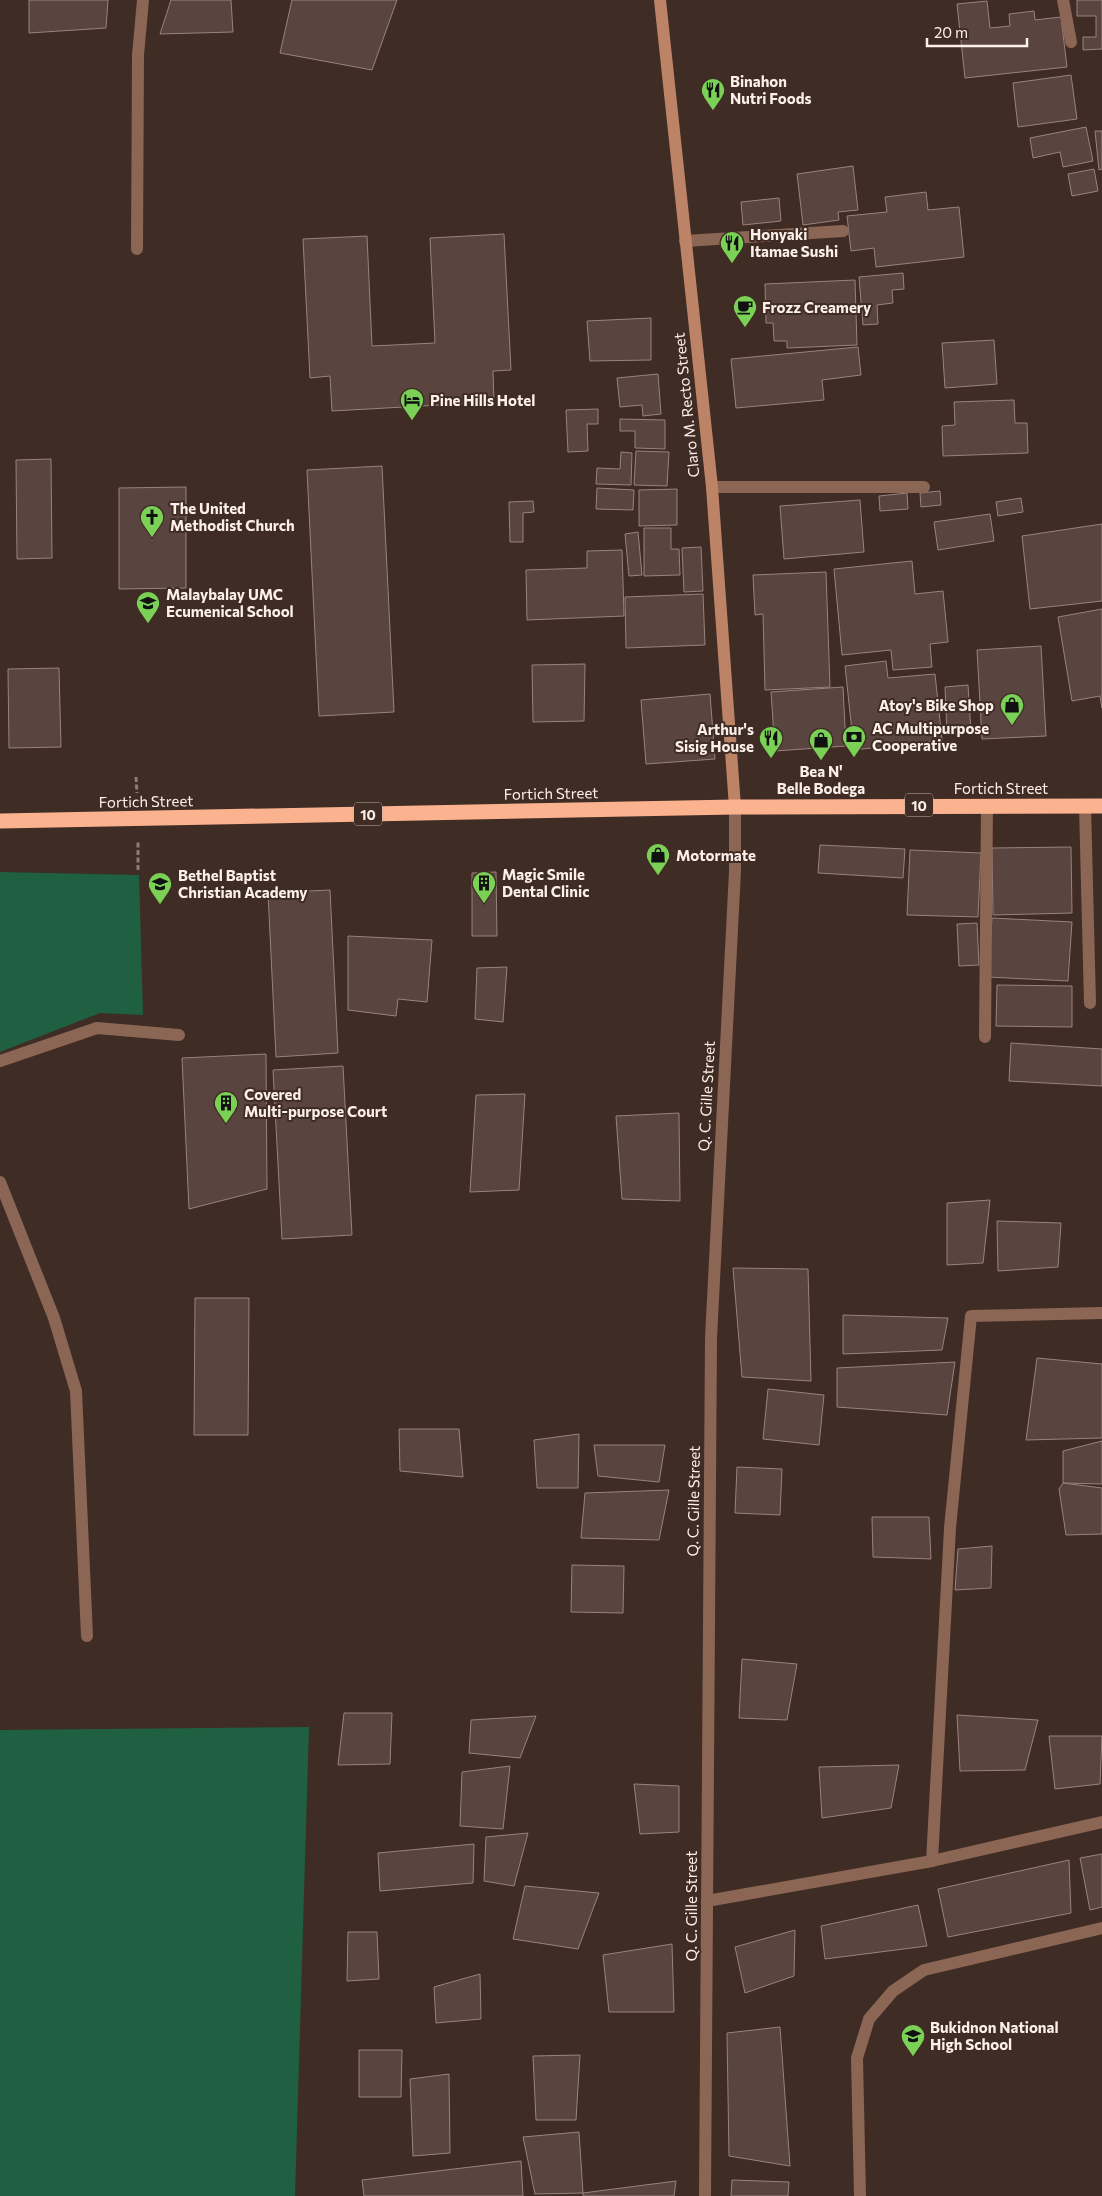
<svg xmlns="http://www.w3.org/2000/svg" width="1102" height="2196" viewBox="0 0 1102 2196" font-family="Commissioner,sans-serif">
  <style>
    .green { fill: #1e6041 }
    .building { fill: #5a4440; stroke: #9b827d }
    .lines { fill: none; stroke-linecap: round; stroke-linejoin: round }
    .path { stroke: #8e7d76; stroke-width: 3; stroke-dasharray: 5 2.5; stroke-linecap: butt }
    .lane { stroke: #8b6654; stroke-width: 12 }
    .street { stroke: #8b6654; stroke-width: 12 }
    .secondary { stroke: #bd8366; stroke-width: 12 }
    .highway { stroke: #fbb28f; stroke-width: 15 }
    .labels { text-anchor: middle; dominant-baseline: central; stroke-width: 4; stroke-linejoin: round; paint-order: stroke }
    .shield { fill: #3f2c24; stroke: #c4b5af; stroke-width: 1 }
    .shield-label { font-size: 14px; font-weight: bold; fill: #fdf0ea }
    .poi-label { font-size: 15px; font-weight: bold; fill: #fdf0ea; stroke: #3f2c24; text-anchor: start }
    .street-label { font-size: 15px; fill: #fdf0ea; stroke: #3f2c24 }
  </style>
  <rect width="100%" height="100%" fill="#3f2c24"/>
  <!-- green -->
  <g class="green">
    <path d="M0 872 139 875 143 1015 100 1013 0 1052Z"/>
    <path d="M309 1727 295 2196H0V1730Z"/>
  </g>
  <!-- building -->
  <g class="building">
    <path d="M29 0H108L106 28 29 33Z"/>
    <path d="M171 0H231L233 32 160 34Z"/>
    <path d="M292 0H397L372 70 280 53Z"/>
    <path d="M1077 0H1102V49L1083 50V37H1096V16H1077Z"/>
    <path d="M987 1 990 28 1010 26 1009 14 1034 11 1035 20 1061 17 1067 67 965 78 957 4Z"/>
    <path d="M1071 75 1077 119 1018 127 1013 83Z"/>
    <path d="M1086 127 1093 161 1063 167 1060 152 1033 158 1030 138Z"/>
    <path d="M1095 131H1102V169L1099 170Z"/>
    <path d="M853 166 858 210 838 212 839 220 803 225 797 174Z"/>
    <path d="M1094 169 1098 191 1072 196 1068 174Z"/>
    <path d="M926 192 928 210 959 207 964 257 876 267 874 248 851 251 847 216 887 212 885 197Z"/>
    <path d="M779 198 781 221 743 225 741 202Z"/>
    <path d="M504 234 511 370 493 371 494 402 332 411 330 376 310 378 303 239 367 236 372 346 435 343 430 238Z"/>
    <path d="M903 273 904 289 892 290 893 303 877 305 878 324 863 325 859 277Z"/>
    <path d="M855 280 857 345 787 348V341H774L773 323H766L765 284Z"/>
    <path d="M651 318V360L590 361 587 321Z"/>
    <path d="M994 340 997 384 945 388 942 343Z"/>
    <path d="M858 347 861 375 822 380 824 400 736 408 731 359Z"/>
    <path d="M658 374 661 414 643 416 642 405 620 407 617 378Z"/>
    <path d="M1014 400 1015 423H1027L1028 453 943 456 942 426 955 425 954 402Z"/>
    <path d="M598 409V424H587L588 451 568 452 566 410Z"/>
    <path d="M620 419 665 420V449L635 448V431H620Z"/>
    <path d="M636 451 669 452 667 486 634 485Z"/>
    <path d="M621 452 632 453 631 485 596 484 597 468 620 469Z"/>
    <path d="M51 459 52 558 17 559 16 460Z"/>
    <path d="M382 466 394 712 319 716 307 470Z"/>
    <path d="M186 487V588L119 589V488Z"/>
    <path d="M597 488 634 490 633 510 596 509Z"/>
    <path d="M677 489V525L639 526V490Z"/>
    <path d="M940 491 941 505 921 507 920 493Z"/>
    <path d="M907 493 908 509 880 511 879 496Z"/>
    <path d="M1021 498 1023 512 998 516 996 502Z"/>
    <path d="M860 500 864 552 784 559 780 506Z"/>
    <path d="M533 501 534 512 523 513V542H510L509 502Z"/>
    <path d="M990 514 994 541 938 550 934 522Z"/>
    <path d="M1102 524V601L1030 609 1022 536Z"/>
    <path d="M644 528H671V549H679L680 575 644 576Z"/>
    <path d="M638 532 642 575 629 576 625 534Z"/>
    <path d="M701 547 703 591 684 592 682 548Z"/>
    <path d="M622 550 624 616 527 620 526 570 587 568V551Z"/>
    <path d="M912 561 915 594 943 591 948 642 930 644 932 667 893 670 891 650 842 655 834 569Z"/>
    <path d="M826 572 830 687 765 690 763 614 755 615 753 575Z"/>
    <path d="M703 594 705 645 626 648 625 597Z"/>
    <path d="M1102 609V708L1100 696 1072 701 1058 617Z"/>
    <path d="M1041 646 1046 736 982 739 977 650Z"/>
    <path d="M886 661 888 678 935 674 942 740 854 750 845 666Z"/>
    <path d="M585 664 584 721 533 722 532 665Z"/>
    <path d="M59 668 61 747 9 748 8 669Z"/>
    <path d="M968 685 971 732 947 734 945 687Z"/>
    <path d="M843 687 846 746 775 751 771 692Z"/>
    <path d="M710 694 715 759 646 764 641 700Z"/>
    <path d="M820 845 905 849 903 878 818 873Z"/>
    <path d="M1071 847 1072 913 993 915 992 848Z"/>
    <path d="M910 850 981 853 978 917 907 915Z"/>
    <path d="M496 872 497 936H472V873Z"/>
    <path d="M330 890 338 1053 276 1057 268 893Z"/>
    <path d="M992 918 1072 922 1068 981 988 977Z"/>
    <path d="M977 923 979 965 959 966 957 924Z"/>
    <path d="M348 936 432 940 427 1002 398 999 396 1016 348 1010Z"/>
    <path d="M507 967 503 1022 475 1019 477 968Z"/>
    <path d="M997 985 1072 986V1027L996 1026Z"/>
    <path d="M1011 1043 1102 1049V1086L1009 1081Z"/>
    <path d="M266 1054 267 1189 189 1209 182 1058Z"/>
    <path d="M343 1066 352 1235 282 1239 273 1070Z"/>
    <path d="M525 1094 519 1190 470 1192 476 1095Z"/>
    <path d="M679 1113 680 1201 622 1199 616 1116Z"/>
    <path d="M990 1200 983 1263 947 1265V1203Z"/>
    <path d="M997 1221 1061 1223 1058 1267 998 1271Z"/>
    <path d="M733 1268 808 1269 811 1381 742 1377Z"/>
    <path d="M195 1298H249L248 1435H194Z"/>
    <path d="M843 1315 948 1318 942 1350 843 1354Z"/>
    <path d="M1037 1358 1102 1364V1438L1026 1440Z"/>
    <path d="M955 1362 947 1415 837 1407V1368Z"/>
    <path d="M768 1389 824 1395 819 1445 763 1439Z"/>
    <path d="M399 1429H459L463 1477 400 1471Z"/>
    <path d="M579 1434 578 1488H537L534 1440Z"/>
    <path d="M1102 1441V1484L1063 1483V1451Z"/>
    <path d="M594 1445H665L659 1482 598 1476Z"/>
    <path d="M737 1467 782 1469 780 1515 735 1513Z"/>
    <path d="M1063 1483 1102 1488V1534L1066 1535 1059 1489Z"/>
    <path d="M669 1490 659 1540 581 1538 585 1493Z"/>
    <path d="M872 1517H929L931 1559 873 1557Z"/>
    <path d="M992 1546 991 1588 955 1590 958 1549Z"/>
    <path d="M572 1565 624 1566 623 1613 571 1612Z"/>
    <path d="M742 1659 797 1664 787 1720 739 1718Z"/>
    <path d="M344 1713H392L390 1764 338 1765Z"/>
    <path d="M957 1715 1038 1720 1025 1770 960 1771Z"/>
    <path d="M536 1716 520 1758 469 1753 471 1720Z"/>
    <path d="M1049 1736H1102L1100 1784 1055 1789Z"/>
    <path d="M899 1765 891 1808 822 1818 819 1767Z"/>
    <path d="M510 1766 503 1829 460 1826 462 1772Z"/>
    <path d="M634 1784 679 1786V1832L640 1834Z"/>
    <path d="M528 1833 514 1886 484 1881 486 1837Z"/>
    <path d="M474 1844 473 1883 380 1891 378 1853Z"/>
    <path d="M1102 1854V1907L1090 1910 1080 1858Z"/>
    <path d="M1069 1860 1071 1913 948 1937 938 1889Z"/>
    <path d="M525 1886 599 1893 578 1949 513 1939Z"/>
    <path d="M918 1905 927 1946 825 1959 821 1926Z"/>
    <path d="M795 1930 794 1976 745 1993 735 1947Z"/>
    <path d="M348 1932H377L379 1979 347 1981Z"/>
    <path d="M672 1944 674 2012H609L603 1955Z"/>
    <path d="M480 1974 481 2019 436 2023 434 1987Z"/>
    <path d="M780 2027 790 2166 729 2156 727 2033Z"/>
    <path d="M359 2050H402L401 2097H359Z"/>
    <path d="M580 2055 576 2120H536L533 2056Z"/>
    <path d="M449 2074 450 2153 413 2156 410 2079Z"/>
    <path d="M579 2132 583 2193 535 2194 523 2137Z"/>
    <path d="M521 2161 523 2196H364L362 2180Z"/>
    <path d="M732 2180 789 2182 788 2196H731Z"/>
    <path d="M676 2181 674 2196H583V2193Z"/>
  </g>
  <g class="lines">
    <!-- path -->
    <g class="path">
      <path d="M136 777 137 793"/>
      <path d="M138 870V842"/>
    </g>
    <!-- lane -->
    <g class="lane">
      <path d="M685 241 843 231"/>
      <path d="M1085 806 1090 1003"/>
      <path d="M985 1037 987 805"/>
      <path d="M0 1061 97 1028 179 1035"/>
      <path d="M0 1182 54 1318 76 1391 87 1636"/>
      <path d="M932 1861 950 1528 971 1316 1102 1313"/>
      <path d="M707 1901 932 1861 1102 1822"/>
      <path d="M860 2196 857 2058 869 2019 893 1991 924 1970 1102 1928"/>
    </g>
    <!-- street -->
    <g class="street">
      <path d="M1063 0 1071 42"/>
      <path d="M137 249 138 55 143 0"/>
      <path d="M712 487H924"/>
      <path d="M705 2196 711 1338 735 871V807"/>
    </g>
    <!-- secondary -->
    <path class="secondary" d="M660 0 712 487 735 807"/>
    <!-- highway -->
    <path class="highway" d="M0 821 735 807 1102 806"/>
  </g>
  <!-- icons -->
  <defs>
    <g id="restaurant-pin" transform="scale(1.25)"><path d="M0 17L-7.5 6A9.5 9.5 0 1 1 7.5 6Z" fill="#7ad156" stroke="#3f2c24"/><path d="M-5-6h1v4h1v-4h1v4h1v-4h1v5L-1.5 .5V6h-2V.5L-5-1ZM5-6V6H3V1.5H1.5Q1.5-4 5-6Z" fill="#111"/></g>
    <g id="cafe-pin" transform="scale(1.25)"><path d="M0 17L-7.5 6A9.5 9.5 0 1 1 7.5 6Z" fill="#7ad156" stroke="#3f2c24"/><path d="M-5.5-4.5H6V0H3Q3 3.5 0 3.5H-2.5Q-5.5 3.5-5.5 0ZM3-3.2v2h1.7v-2ZM-6 4.5H4V6H-6Z" fill="#111"/></g>
    <g id="hotel-pin" transform="scale(1.25)"><path d="M0 17L-7.5 6A9.5 9.5 0 1 1 7.5 6Z" fill="#7ad156" stroke="#3f2c24"/><path d="M-6-4.5h1.5V1H6V5H4.5V3h-9V5H-6ZM-4 0a1.8 1.8 0 1 1 3.6 0ZM.5 0V-2.5h3Q6-2.5 6 0Z" fill="#111"/></g>
    <g id="church-pin" transform="scale(1.25)"><path d="M0 17L-7.5 6A9.5 9.5 0 1 1 7.5 6Z" fill="#7ad156" stroke="#3f2c24"/><path d="M-1.2-6h2.4v3.5h3.3v2.4h-3.3V6h-2.4V-.1h-3.3v-2.4h3.3Z" fill="#111"/></g>
    <g id="school-pin" transform="scale(1.25)"><path d="M0 17L-7.5 6A9.5 9.5 0 1 1 7.5 6Z" fill="#7ad156" stroke="#3f2c24"/><path d="M0-5L7-2L0 1L-7-2ZM-4 1L0 2.5L4 1V4Q0 6-4 4Z" fill="#111"/></g>
    <g id="shop-pin" transform="scale(1.25)"><path d="M0 17L-7.5 6A9.5 9.5 0 1 1 7.5 6Z" fill="#7ad156" stroke="#3f2c24"/><path d="M-5-2.5h2.3a2.7 3.5 0 0 1 5.4 0H5L5.5 6h-11ZM-1.5-2.5h3a1.5 2.3 0 0 0-3 0Z" fill="#111"/></g>
    <g id="bank-pin" transform="scale(1.25)"><path d="M0 17L-7.5 6A9.5 9.5 0 1 1 7.5 6Z" fill="#7ad156" stroke="#3f2c24"/><path d="M-6-4H6V4H-6ZM0-2.3a2.3 2.3 0 1 0 0 4.6a2.3 2.3 0 1 0 0-4.6Z" fill="#111"/></g>
    <g id="building-pin" transform="scale(1.25)"><path d="M0 17L-7.5 6A9.5 9.5 0 1 1 7.5 6Z" fill="#7ad156" stroke="#3f2c24"/><path d="M-4-6H4V6H1V3H-1V6H-4ZM-2.5-4.3h1.7v1.8h-1.7ZM.8-4.3h1.7v1.8H.8ZM-2.5-1h1.7V.8h-1.7ZM.8-1h1.7V.8H.8Z" fill="#111"/></g>
  </defs>
  <g fill-rule="evenodd">
    <use href="#restaurant-pin" x="713" y="90"/>
    <use href="#restaurant-pin" x="732" y="243"/>
    <use href="#cafe-pin" x="745" y="307"/>
    <use href="#hotel-pin" x="412" y="400"/>
    <use href="#church-pin" x="152" y="517"/>
    <use href="#school-pin" x="148" y="603"/>
    <use href="#shop-pin" x="1012" y="705"/>
    <use href="#bank-pin" x="854" y="737"/>
    <use href="#restaurant-pin" x="771" y="738"/>
    <use href="#shop-pin" x="821" y="740"/>
    <use href="#shop-pin" x="658" y="855"/>
    <use href="#building-pin" x="484" y="883"/>
    <use href="#school-pin" x="160" y="884"/>
    <use href="#building-pin" x="226" y="1103"/>
    <use href="#school-pin" x="913" y="2036"/>
  </g>
  <g class="labels">
    <!-- shield labels -->
    <g class="shield">
      <rect x="905" y="793.5" width="28" height="23" rx="4"/>
      <rect x="354" y="802.5" width="28" height="23" rx="4"/>
    </g>
    <g class="shield-label">
      <text x="919" y="805">10</text>
      <text x="368" y="814">10</text>
    </g>
    <!-- poi labels -->
    <g class="poi-label">
      <text x="730" y="81">Binahon<tspan x="730" dy="17">Nutri Foods</tspan></text>
      <text x="750" y="234">Honyaki<tspan x="750" dy="17">Itamae Sushi</tspan></text>
      <text x="762" y="307">Frozz Creamery</text>
      <text x="430" y="400">Pine Hills Hotel</text>
      <text x="170" y="508">The United<tspan x="170" dy="17">Methodist Church</tspan></text>
      <text x="166" y="594">Malaybalay UMC<tspan x="166" dy="17">Ecumenical School</tspan></text>
      <text x="994" y="705" text-anchor="end">Atoy's Bike Shop</text>
      <text x="872" y="728">AC Multipurpose<tspan x="872" dy="17">Cooperative</tspan></text>
      <text x="754" y="729" text-anchor="end">Arthur's<tspan x="754" dy="17">Sisig House</tspan></text>
      <text x="821" y="771" text-anchor="middle">Bea N'<tspan x="821" dy="17">Belle Bodega</tspan></text>
      <text x="676" y="855">Motormate</text>
      <text x="502" y="874">Magic Smile<tspan x="502" dy="17">Dental Clinic</tspan></text>
      <text x="178" y="875">Bethel Baptist<tspan x="178" dy="17">Christian Academy</tspan></text>
      <text x="244" y="1094">Covered<tspan x="244" dy="17">Multi-purpose Court</tspan></text>
      <text x="930" y="2027">Bukidnon National<tspan x="930" dy="17">High School</tspan></text>
    </g>
    <!-- street labels -->
    <g class="street-label">
      <text transform="translate(686 405) rotate(-96)">Claro M. Recto Street</text>
      <text x="1001" y="788">Fortich Street</text>
      <text transform="translate(551 793) rotate(-1)">Fortich Street</text>
      <text transform="translate(146 801) rotate(-1)">Fortich Street</text>
      <text transform="translate(706 1096) rotate(-87)">Q. C. Gille Street</text>
      <text transform="translate(693 1501) rotate(-89)">Q. C. Gille Street</text>
      <text transform="translate(691 1906) rotate(-90)">Q. C. Gille Street</text>
    </g>
  </g>
  <!-- scale -->
  <path d="M927 38v8h100v-8" fill="none" stroke="#fdf0ea" stroke-width="2.5"/>
  <text x="934" y="38" font-size="15" fill="#fdf0ea" stroke="#3f2c24" stroke-width="4" paint-order="stroke">20 m</text>
</svg>
